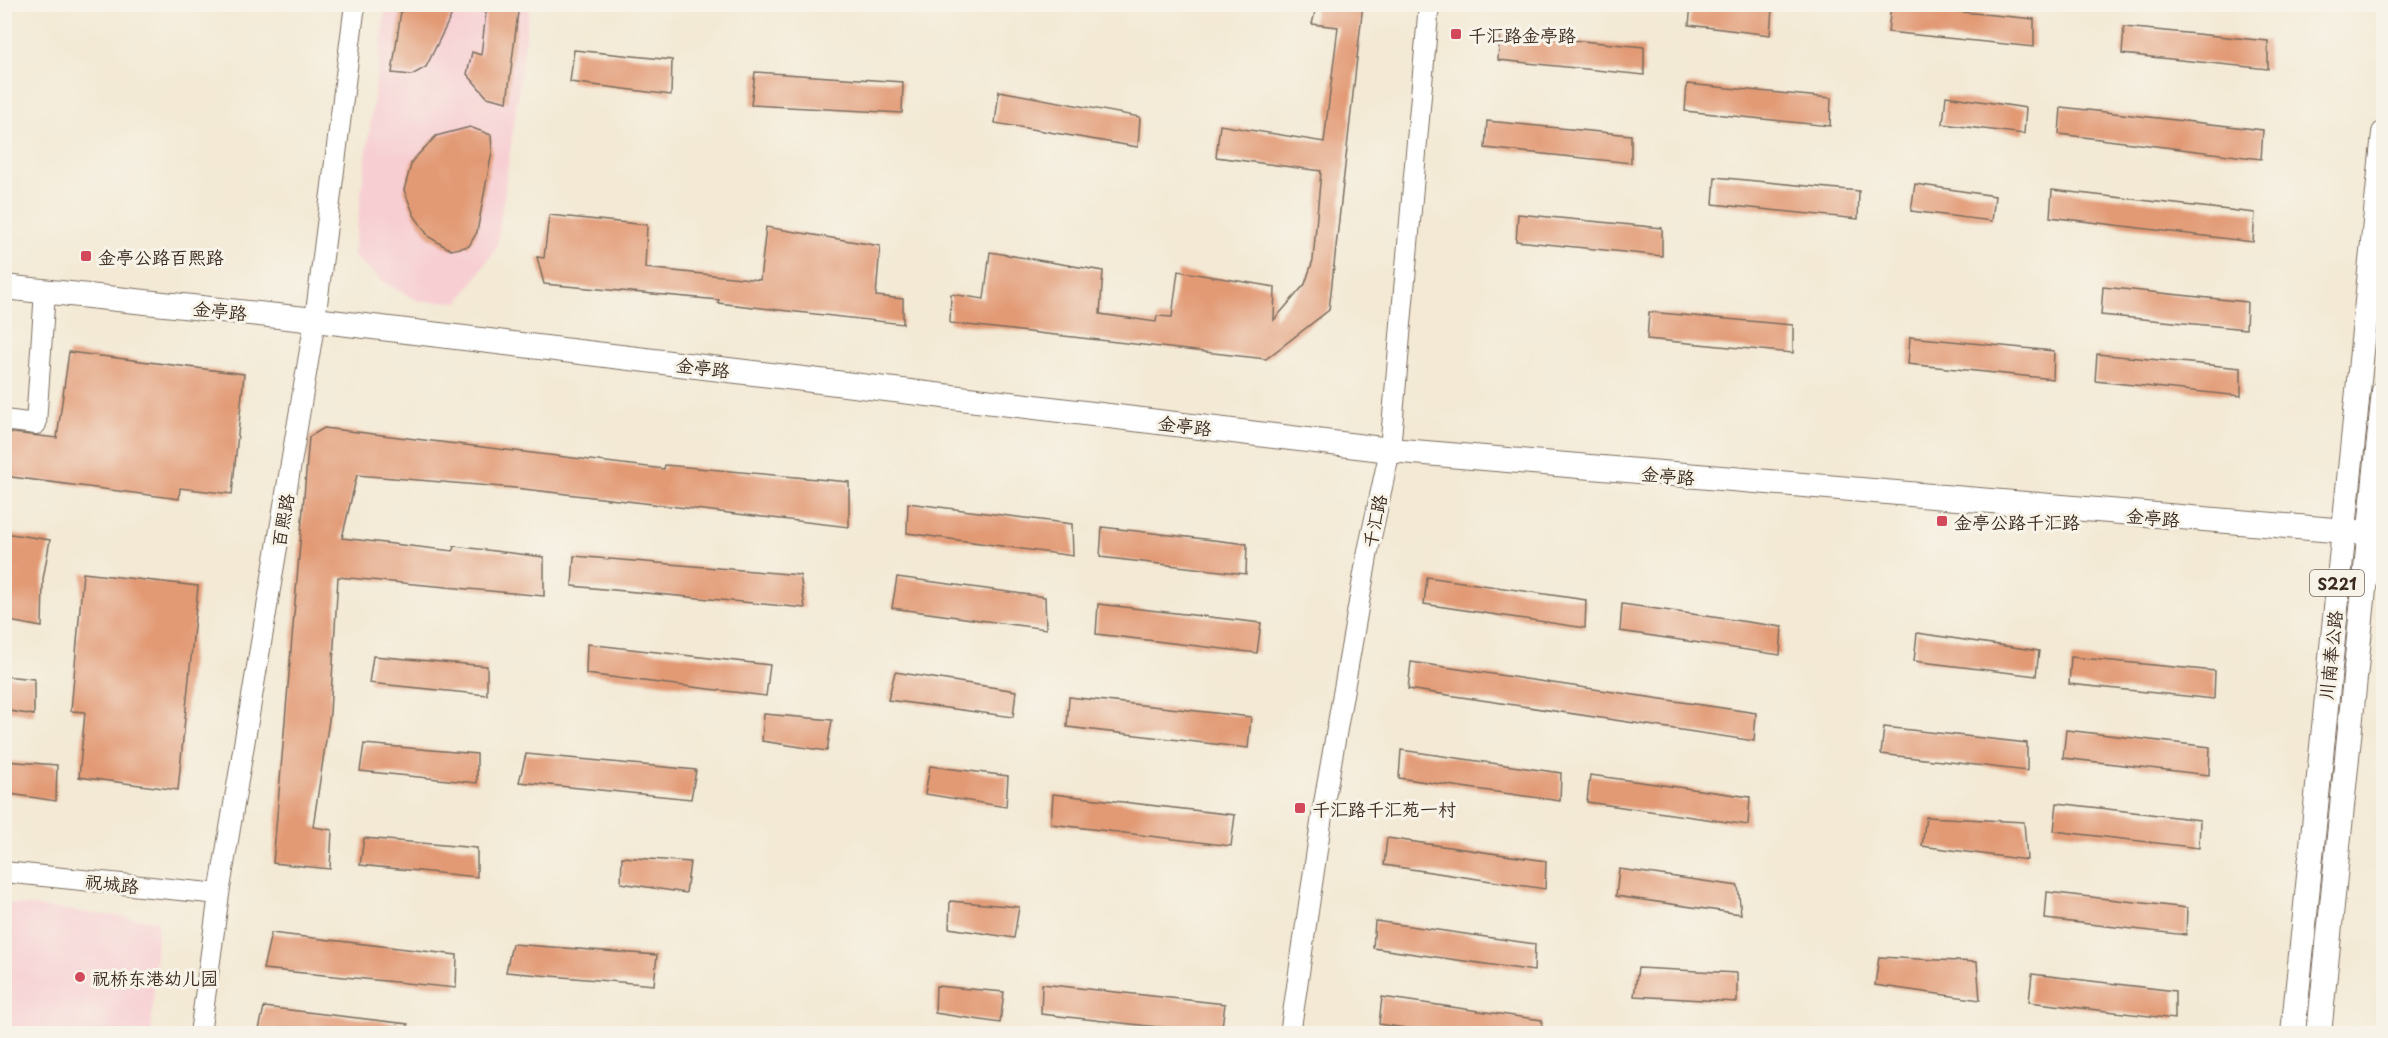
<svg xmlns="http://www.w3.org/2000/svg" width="2388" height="1038" viewBox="0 0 2388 1038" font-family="'Playpen Sans','LXGW WenKai TC',sans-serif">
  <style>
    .built { fill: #f7cfd3 }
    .building { fill: #e29a75 }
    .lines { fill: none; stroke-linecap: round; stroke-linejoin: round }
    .minor-casing { stroke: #7b6d5e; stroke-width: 22 }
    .major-casing { stroke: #7b6d5e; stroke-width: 26 }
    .minor { stroke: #fff; stroke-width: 20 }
    .major { stroke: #fff; stroke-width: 24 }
    .poi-dot { fill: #d1495b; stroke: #f7f3e8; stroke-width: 2 }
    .labels { text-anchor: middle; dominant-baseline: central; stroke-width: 6; stroke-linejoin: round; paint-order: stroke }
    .shield { fill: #f7f3e8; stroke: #73665b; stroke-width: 1.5 }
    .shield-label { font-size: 16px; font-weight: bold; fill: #3b2a1e }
    .poi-label { font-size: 18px; fill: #3b2a1e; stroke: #f7f3e8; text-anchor: start }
    .street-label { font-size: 18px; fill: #3b2a1e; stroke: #f7f3e8 }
  </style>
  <rect width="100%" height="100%" fill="#f7f3e8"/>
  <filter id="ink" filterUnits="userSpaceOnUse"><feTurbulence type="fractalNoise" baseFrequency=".0167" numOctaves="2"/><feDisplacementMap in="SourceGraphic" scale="12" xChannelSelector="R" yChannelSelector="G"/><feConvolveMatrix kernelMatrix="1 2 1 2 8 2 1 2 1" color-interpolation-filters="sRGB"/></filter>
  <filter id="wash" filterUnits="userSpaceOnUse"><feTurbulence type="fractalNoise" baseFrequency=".008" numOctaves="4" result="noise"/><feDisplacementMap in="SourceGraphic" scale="24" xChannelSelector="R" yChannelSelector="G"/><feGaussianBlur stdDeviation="1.35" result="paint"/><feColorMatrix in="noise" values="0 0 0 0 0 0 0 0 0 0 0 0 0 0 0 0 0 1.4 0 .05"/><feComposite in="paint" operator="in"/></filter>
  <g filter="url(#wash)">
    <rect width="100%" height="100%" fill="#f3e9d4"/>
    <!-- built -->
    <g class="built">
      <path d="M386 5H530L497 247 459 302 419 301 383 282 353 256Z"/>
      <path d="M5 903 158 921 151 1033H5Z"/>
    </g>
    <g id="blocks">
      <!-- building -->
      <g class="building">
        <path d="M402 4H457L426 67 412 75 392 73Z"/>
        <path d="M487 4H519L507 102 487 97 467 74 472 52 481 55Z"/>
        <path d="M1317 4H1363L1329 310 1266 359 950 323 951 294 984 299 990 252 1103 271 1100 314 1156 322 1157 316 1172 317 1178 271 1275 287 1274 320 1305 284 1313 260 1321 171 1216 157 1220 125 1324 142 1338 27 1312 24Z"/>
        <path d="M1691 4H1742L1772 9 1770 35 1689 25Z"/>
        <path d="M1891 5 2034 19V47L1888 32Z"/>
        <path d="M2124 27 2268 41V69L2122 54Z"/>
        <path d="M1500 33 1644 47V75L1498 60Z"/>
        <path d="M574 50 672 60 671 95 570 82Z"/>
        <path d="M755 72 903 82 902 113 751 105Z"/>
        <path d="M1687 84 1831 98 1830 126 1685 111Z"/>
        <path d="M999 91 1140 117 1138 147 995 123Z"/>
        <path d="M1946 96 2026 108 2024 134 1943 124Z"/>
        <path d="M2061 107 2263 130 2261 159 2059 134Z"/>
        <path d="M1487 121 1631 135V163L1485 148Z"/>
        <path d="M470 127 491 135 492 152 477 232 469 246 451 250 429 237 414 215 404 190 412 161 436 136Z"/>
        <path d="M1715 177 1859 191 1858 219 1713 204Z"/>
        <path d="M1915 184 1995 196 1992 221 1911 211Z"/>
        <path d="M2052 190 2255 213 2253 242 2050 217Z"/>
        <path d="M1518 214 1662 228V256L1516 241Z"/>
        <path d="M549 215 647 225 645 268 760 280 766 227 880 246 876 296 903 299V324L718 303 719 300 544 284 537 257 544 258Z"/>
        <path d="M2103 287 2247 302 2246 329 2101 315Z"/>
        <path d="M1649 312 1793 325V353L1647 339Z"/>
        <path d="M1910 337 2054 351 2053 379 1908 364Z"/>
        <path d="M69 352 244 374 232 494 180 488 179 499 4 476V432L57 438Z"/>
        <path d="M2097 354 2241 368V396L2095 381Z"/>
        <path d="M324 428 664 469 665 465 849 482V527L515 488 357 475 342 538 453 551 454 546 544 557V596L338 577 330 713 313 827 332 830 330 869 273 863 309 437Z"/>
        <path d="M908 503 1072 524 1073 556 907 533Z"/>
        <path d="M1102 527 1247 544 1246 574 1100 557Z"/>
        <path d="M4 533 50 540 43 579 42 627 4 620Z"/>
        <path d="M574 556 800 575 805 608 572 586Z"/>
        <path d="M83 573 198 586 178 790 79 777 85 712 71 711Z"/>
        <path d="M897 577 1045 597 1046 629 892 608Z"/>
        <path d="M1427 577 1586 600 1585 628 1424 604Z"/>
        <path d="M1098 604 1261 623 1257 653 1096 634Z"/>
        <path d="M1622 604 1782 627 1780 655 1620 631Z"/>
        <path d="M1917 633 2039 651 2036 676 1914 661Z"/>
        <path d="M587 644 770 665 766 696 586 674Z"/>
        <path d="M373 656 487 666V695L369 683Z"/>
        <path d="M2071 657 2215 671 2214 699 2069 684Z"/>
        <path d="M1411 662 1756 713 1754 741 1408 689Z"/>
        <path d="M895 672 1016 691 1013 717 888 700Z"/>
        <path d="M4 676 34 679V715L4 710Z"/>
        <path d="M1069 697 1251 717 1248 748 1067 727Z"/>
        <path d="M764 714 832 720 827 751 762 741Z"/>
        <path d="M1884 727 2027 743V771L1881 754Z"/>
        <path d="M2066 730 2210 747 2209 775 2063 758Z"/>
        <path d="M364 744 477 754V783L360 771Z"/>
        <path d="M1401 750 1561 773 1560 801 1399 778Z"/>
        <path d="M526 754 696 770 691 799 519 782Z"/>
        <path d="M4 761 57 765 56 801 4 793Z"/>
        <path d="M930 766 1008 776 1006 807 925 794Z"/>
        <path d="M1590 775 1750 797 1748 825 1587 802Z"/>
        <path d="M1053 794 1235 815 1231 846 1051 824Z"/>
        <path d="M2057 803 2200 820 2199 848 2054 831Z"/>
        <path d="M1926 817 2024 822 2027 860 1922 846Z"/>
        <path d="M364 838 477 848V877L360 865Z"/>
        <path d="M1387 838 1546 861 1545 889 1384 865Z"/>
        <path d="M622 857 690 862 686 893 621 883Z"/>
        <path d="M1619 869 1738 886 1741 914 1616 896Z"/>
        <path d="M2047 892 2187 908 2186 935 2045 919Z"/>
        <path d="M950 901 1019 907 1014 938 949 928Z"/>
        <path d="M1375 921 1535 944 1534 971 1373 948Z"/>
        <path d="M271 933 457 955 456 988 263 969Z"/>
        <path d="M512 944 657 955 654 985 506 972Z"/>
        <path d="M1879 957 1977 962 1980 1000 1875 985Z"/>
        <path d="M1638 968 1737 973V1002L1634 996Z"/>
        <path d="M2032 974 2175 991V1019L2029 1002Z"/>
        <path d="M1042 984 1225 1004 1221 1034 1041 1014Z"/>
        <path d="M936 986 1004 992 1000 1023 935 1013Z"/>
        <path d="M1382 997 1542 1020 1541 1034H1446L1379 1024Z"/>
        <path d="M264 1007 408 1024 407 1034H258Z"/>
      </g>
    </g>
  </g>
  <g filter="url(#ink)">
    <use href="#blocks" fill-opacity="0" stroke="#7b6d5e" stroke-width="1.5"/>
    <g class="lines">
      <!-- minor casing -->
      <g class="minor-casing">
        <g id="minor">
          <path d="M4 420 36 424 45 291"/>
          <path d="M4 872 219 894"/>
          <path d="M200 1034 219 894 315 320 355 4"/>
          <path d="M1290 1034 1323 809 1368 551 1390 450 1429 4"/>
        </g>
      </g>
      <!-- major casing -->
      <g class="major-casing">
        <g id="major">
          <path d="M4 287 315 320 1390 450 2369 533"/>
          <path d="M2293 1034 2384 133"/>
          <path d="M2319 1034 2384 391"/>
        </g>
      </g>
      <!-- minor -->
      <use href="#minor" class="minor"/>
      <!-- major -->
      <use href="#major" class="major"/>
    </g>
  </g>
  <!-- markers -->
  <g class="poi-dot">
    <rect x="1450" y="28" width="12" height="12" rx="3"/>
    <rect x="80" y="250" width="12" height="12" rx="3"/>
    <rect x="1936" y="515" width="12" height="12" rx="3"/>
    <rect x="1294" y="802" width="12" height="12" rx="3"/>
    <circle cx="80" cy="977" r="6"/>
  </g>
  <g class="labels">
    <!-- shield labels -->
    <rect class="shield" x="2310" y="570" width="54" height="26" rx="4.5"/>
    <g class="shield-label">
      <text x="2337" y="583">S221</text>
    </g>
    <!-- poi labels -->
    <g class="poi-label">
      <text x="1468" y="34">千汇路金亭路</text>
      <text x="98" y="256">金亭公路百熙路</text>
      <text x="1954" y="521">金亭公路千汇路</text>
      <text x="1312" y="808">千汇路千汇苑一村</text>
      <text x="92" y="977">祝桥东港幼儿园</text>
    </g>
    <!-- street labels -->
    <g class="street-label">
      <text transform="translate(220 310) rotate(6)">金亭路</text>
      <text transform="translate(703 367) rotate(7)">金亭路</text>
      <text transform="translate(1185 425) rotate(7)">金亭路</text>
      <text transform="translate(1668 475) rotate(5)">金亭路</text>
      <text transform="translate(2153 517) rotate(5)">金亭路</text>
      <text transform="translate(282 520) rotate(-80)">百熙路</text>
      <text transform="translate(1374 521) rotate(-78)">千汇路</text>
      <text transform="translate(2330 655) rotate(-84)">川南奉公路</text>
      <text transform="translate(112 883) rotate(6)">祝城路</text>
    </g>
  </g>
  <!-- margin -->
  <rect width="2388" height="1038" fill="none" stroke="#f7f3e8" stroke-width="24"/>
</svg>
